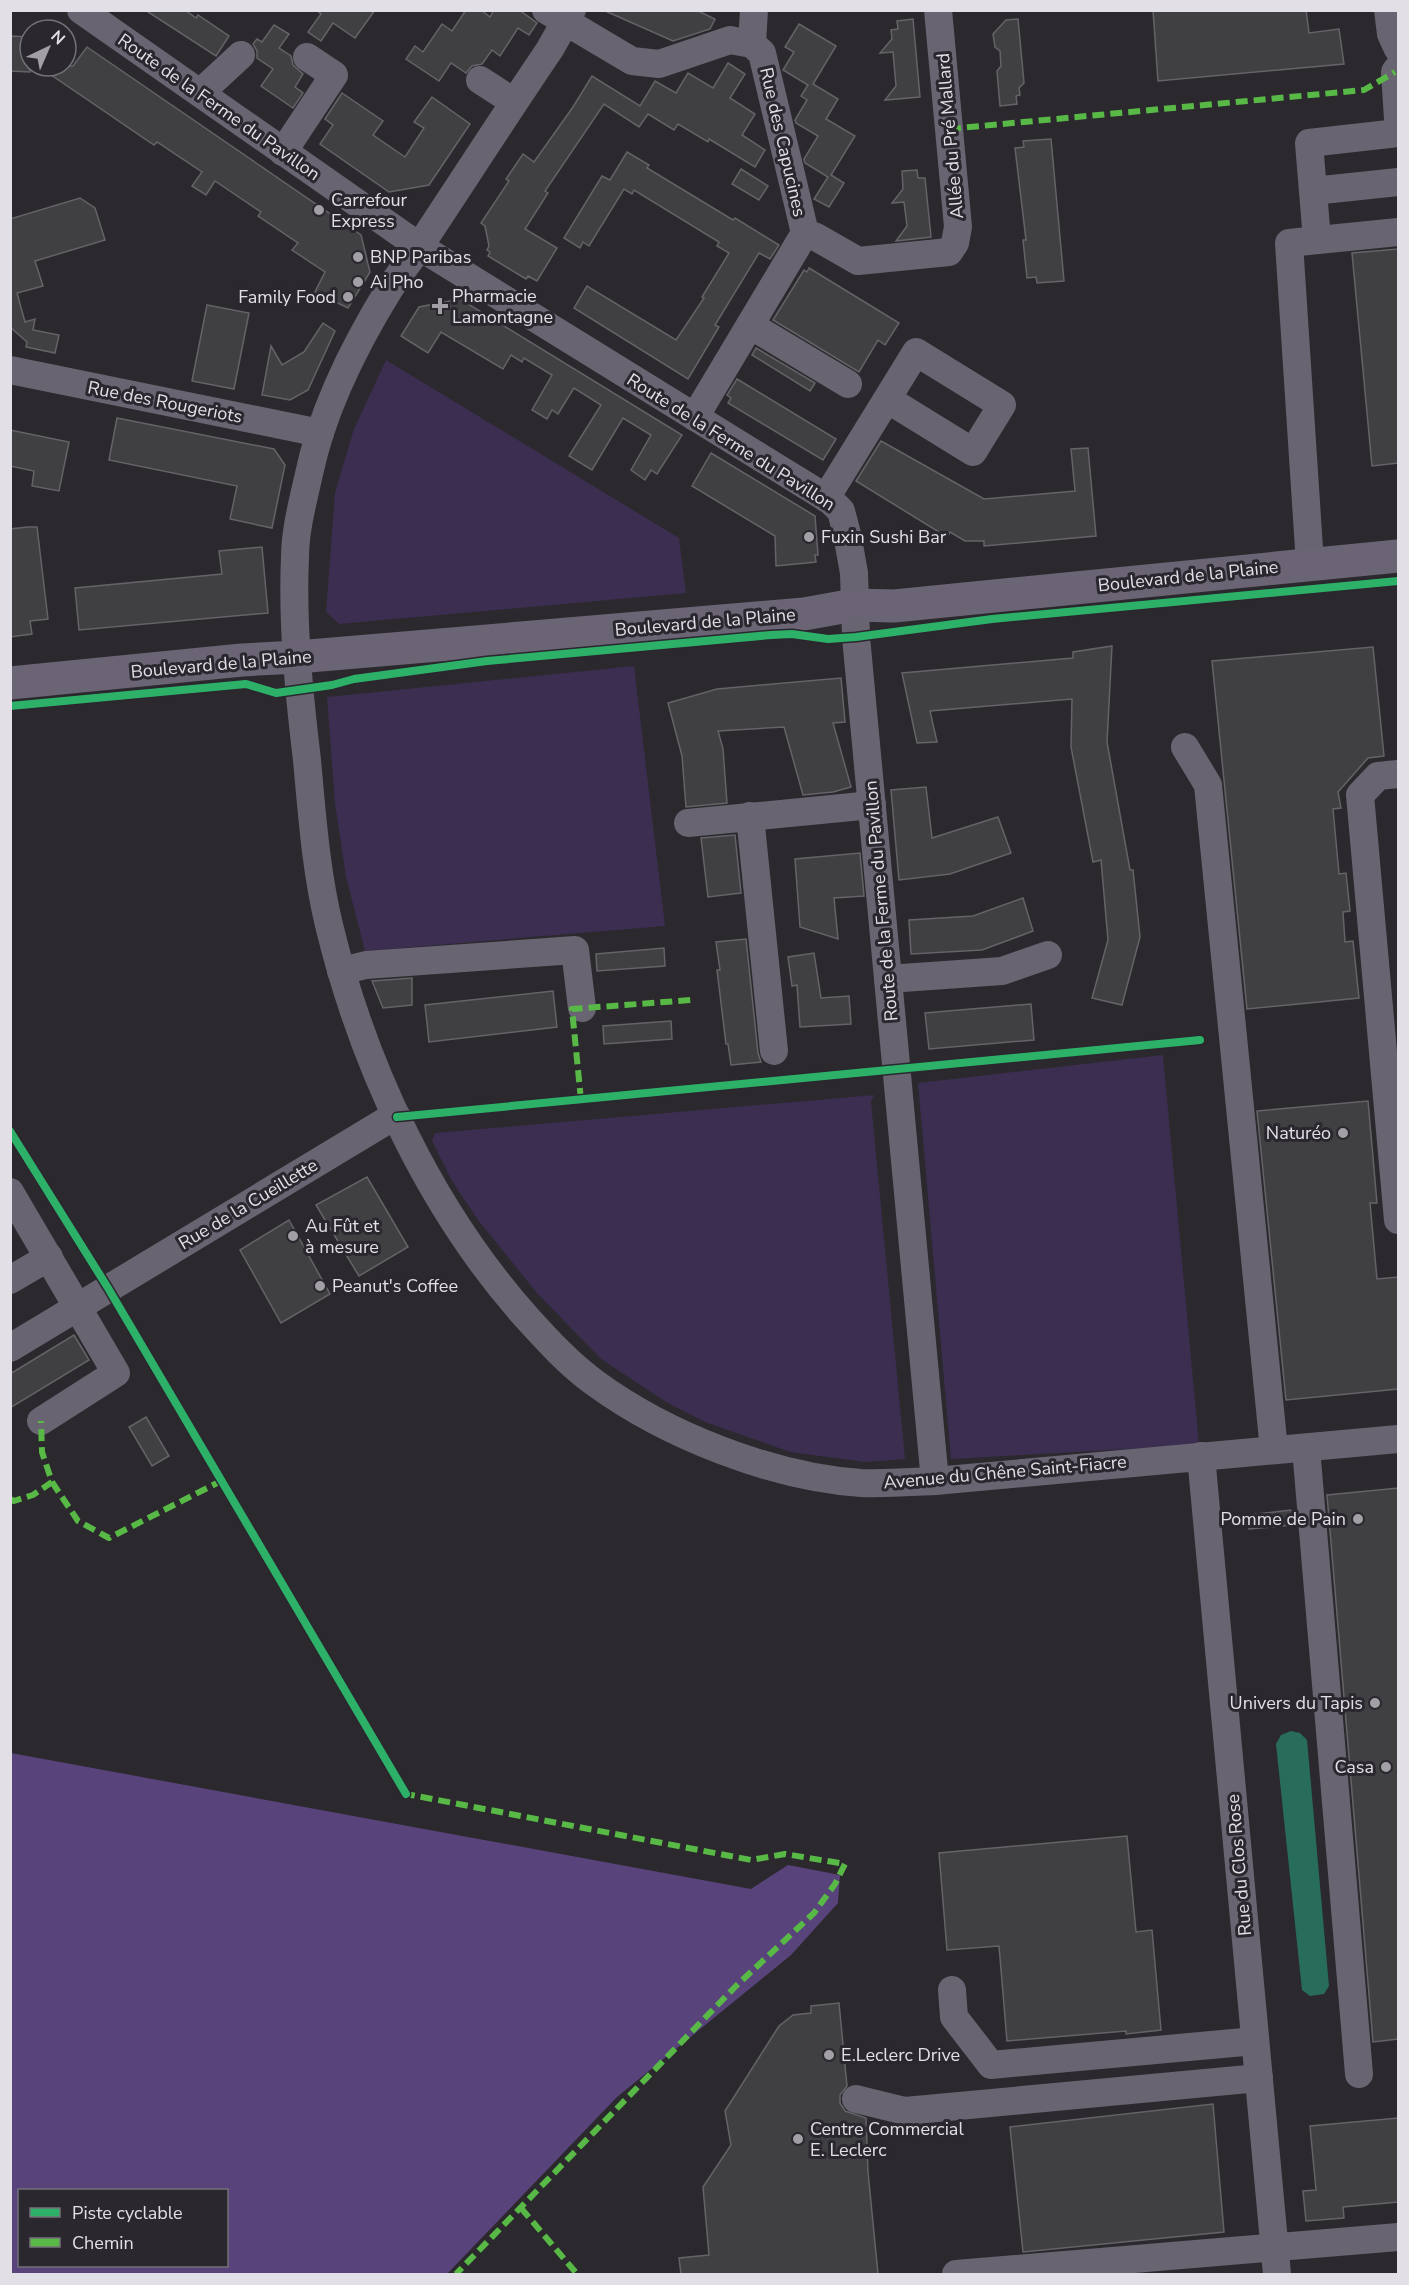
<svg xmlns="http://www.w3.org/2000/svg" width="1409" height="2285" viewBox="0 0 1409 2285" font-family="'Nunito Sans',sans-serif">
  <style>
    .green { fill: #3b2e50 }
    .forest { fill: #59437b; fill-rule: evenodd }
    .water { fill: #276d59 }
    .building { fill: #403f42; stroke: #646367; stroke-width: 1.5 }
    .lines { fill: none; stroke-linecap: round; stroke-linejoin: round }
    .minor { stroke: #696472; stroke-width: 28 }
    .major { stroke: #6a6474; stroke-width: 33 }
    .quiet { stroke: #58b947; stroke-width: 6; stroke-dasharray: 12 6; stroke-linecap: butt }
    .cycleway-casing { stroke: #2a272f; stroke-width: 11 }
    .cycleway { stroke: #2db169; stroke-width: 8 }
    .poi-dot { fill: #a2a0a5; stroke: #2a272f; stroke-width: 2 }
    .labels { text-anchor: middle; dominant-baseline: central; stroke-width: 6; stroke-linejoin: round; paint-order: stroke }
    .street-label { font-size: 18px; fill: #e2e0e6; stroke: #2a272f }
    .poi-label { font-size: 18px; fill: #e2e0e6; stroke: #2a272f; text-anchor: start }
  </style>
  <rect width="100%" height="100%" fill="#2b292d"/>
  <!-- green -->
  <g class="green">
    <path d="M386 360 679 538 686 593 339 624 326 612 335 493 354 429Z"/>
    <path d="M634 666 665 926 365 951 346 877 335 804 327 697Z"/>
    <path d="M1163 1055 1199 1445 951 1459 918 1083Z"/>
    <path d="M874 1095 871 1102 905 1459 865 1462 790 1452 705 1422 666 1402 601 1359 537 1293 478 1220 452 1181 432 1141 435 1133Z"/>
  </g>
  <!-- forest -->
  <path class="forest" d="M11 1753 751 1889 788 1865 840 1875 838 1903 791 1955 617 2097 447 2274H11ZM20 2190H226V2266H20Z"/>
  <!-- water -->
  <path class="water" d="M1291 1731 1300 1733 1307 1740 1329 1986 1324 1994 1310 1996 1302 1990 1276 1744 1281 1735Z"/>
  <!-- building -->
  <g class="building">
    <path d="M145 10H185L196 18 198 15 229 36 216 56Z"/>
    <path d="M316 10H375L355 38 333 23 321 41 308 32 321 14Z"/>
    <path d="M466 10H481L490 17 494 10H519L537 23 529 35 518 28 500 56 492 50 482 64 472 66 466 73 451 63 439 81 406 59 415 46 423 52 442 24 452 31Z"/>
    <path d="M603 10H696L715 19 710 29 673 41Z"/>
    <path d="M1153 10H1306L1309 33 1339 29 1344 64 1158 81Z"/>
    <path d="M913 19 920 97 885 100 896 86 893 52 880 53 892 39 891 30 898 29 897 21Z"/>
    <path d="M1018 19 1024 83 1019 88 1020 95 1016 96 1017 104 1000 106 997 71 1001 66 1000 51 995 47 993 34 1006 20Z"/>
    <path d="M799 24 836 46 813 84 838 99 826 119 855 136 831 175 844 183 829 207 814 199 828 177 805 163 804 159 818 136 796 123 795 120 807 100 801 96 808 85 783 70 794 52 785 47Z"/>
    <path d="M274 25 289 34 279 48 291 56 293 65 303 74 295 87 303 93 293 108 261 86 273 69 257 58V51L253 44 257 39 262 42Z"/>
    <path d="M10 36 30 37V72L10 71Z"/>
    <path d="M87 47 361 235 370 272 348 308 315 292 325 272 292 250 298 243 258 216 261 212 215 181 206 195 192 186 202 172 157 142 154 145 38 66H73Z"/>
    <path d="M728 63 745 74 730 98 755 114 742 135 765 150 755 167 709 139 708 142 678 124 674 130 648 114 639 127 604 104 545 191 548 193 525 229 557 248 537 281 528 276 526 279 488 256 490 252 487 250 489 246 485 226 481 223 509 181 506 179 523 154 534 162 573 107 592 76 640 106 655 81 676 93 688 73 713 88Z"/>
    <path d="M342 93 383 121 373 135 405 157 424 128 414 122 432 97 470 124 429 185 389 192 320 144 333 125 325 119Z"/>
    <path d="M1051 139 1064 281 1037 283 1036 277 1027 278 1023 240H1026L1015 148 1024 147 1023 141Z"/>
    <path d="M627 152 649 165 647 168 733 220 735 218 779 245 770 259 759 253 715 325 719 327 688 379 574 308 587 286 676 340 704 298 702 297 729 253 717 246 719 242 634 190 632 194 624 189 589 246 583 242 580 248 564 238 602 176 610 180Z"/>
    <path d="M741 169 768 186 759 200 732 184Z"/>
    <path d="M917 170 918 178H925L931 237 896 241 907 226 904 202 892 203 903 189 902 171Z"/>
    <path d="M80 198 95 208 105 240 35 261 43 286 17 293 25 322 35 319 33 330 59 335 55 353 26 347 27 342 10 327V219Z"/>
    <path d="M1398 249V463L1372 466 1352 253Z"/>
    <path d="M809 268 899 323 885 345 878 340 859 372 773 320 804 270 807 272Z"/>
    <path d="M460 299 682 435 657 474 651 470 645 480 631 470 651 435 623 418 592 470 569 456 601 405 574 388 558 414 552 410 547 419 532 410 552 375 524 358 522 362 511 355 503 369 441 332 428 353 401 336 419 307Z"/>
    <path d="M207 305 249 313 234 389 192 381Z"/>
    <path d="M323 323 335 331 308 390 290 400 262 395 271 346 282 365 304 352Z"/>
    <path d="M756 348 815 383 810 391 752 355Z"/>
    <path d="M737 379 836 439 823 460 728 403 731 398 727 395Z"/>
    <path d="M117 418 274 449 285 465 272 528 230 519 237 486 109 460Z"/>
    <path d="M10 430 69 442 59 491 32 486 34 471 10 466Z"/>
    <path d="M881 441 984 499 1075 491 1071 449 1088 448 1096 536 984 546V541H965L950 532 947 537 856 481Z"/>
    <path d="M711 453 815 516 818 555H815L816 562 776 566 775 536 692 486Z"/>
    <path d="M28 527H37L48 619 30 621 32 634 10 637V529Z"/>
    <path d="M262 547 268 613 79 630 75 588 222 574 219 551Z"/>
    <path d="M1112 646 1107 742 1130 870H1133L1140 937 1122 1005 1092 998 1108 940 1101 860 1093 862 1071 747 1072 699 930 711 937 742 917 743 902 673 1073 658V652Z"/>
    <path d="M1373 647 1384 756 1368 758 1338 792 1341 808 1333 809 1339 874 1346 873 1350 911 1343 912 1345 942 1353 941 1359 998 1247 1009 1212 661Z"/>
    <path d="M841 678 845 722 833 723 851 787 833 792 803 795 784 727 718 731 723 749 727 803 686 807 682 756 668 703 717 689Z"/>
    <path d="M926 787 932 838 998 817 1011 853 950 874 899 880 891 790Z"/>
    <path d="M735 835 741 893 708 897 701 838Z"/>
    <path d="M860 853 864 896 834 898 838 939 800 927 795 859Z"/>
    <path d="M1023 898 1033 931 982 950 911 954 909 920 973 916Z"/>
    <path d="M746 939 758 1053 761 1062 731 1065 728 1044H726L717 970H720L716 942Z"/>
    <path d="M664 948 665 966 597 971 596 954Z"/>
    <path d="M814 953 821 998 849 996 851 1024 800 1027 797 985 792 986 788 957Z"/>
    <path d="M412 978V1005L383 1008 372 981Z"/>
    <path d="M553 991 557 1027 429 1042 425 1005Z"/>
    <path d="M1031 1004 1034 1040 929 1049 925 1013Z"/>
    <path d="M671 1021 672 1039 604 1044 603 1026Z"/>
    <path d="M1368 1101 1377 1203H1370L1377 1279 1398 1277V1389L1286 1400 1257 1111Z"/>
    <path d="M367 1177 408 1247 359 1276 316 1205Z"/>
    <path d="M289 1220 330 1294 281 1323 240 1250Z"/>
    <path d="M74 1335 89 1360 10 1408V1374Z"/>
    <path d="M146 1417 169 1456 152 1466 129 1427Z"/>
    <path d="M1398 1488V2039L1373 2042 1327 1495Z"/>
    <path d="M1291 1510 1293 1525 1249 1529 1248 1515Z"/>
    <path d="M1127 1836 1136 1932 1152 1930 1161 2030 1126 2034V2031L1007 2041 999 1946 947 1950 939 1853Z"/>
    <path d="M839 2003 847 2086 840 2095V2103L845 2111 866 2118 868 2172 878 2274H681L679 2258 709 2255 703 2187 731 2145 725 2111 779 2026 793 2015 811 2013V2006Z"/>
    <path d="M1213 2104 1224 2232 1023 2252 1010 2127Z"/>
    <path d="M1398 2118V2202L1343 2207 1344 2218 1306 2221 1303 2191 1316 2190 1310 2126Z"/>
  </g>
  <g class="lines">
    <!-- minor -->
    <g class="minor">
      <path d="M81 10 420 247 831 501 841 511 847 534 854 573 856 637 935 1481"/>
      <path d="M546 10 632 61 659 64 730 40 752 44 762 53 805 233 695 417"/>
      <path d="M572 10 550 49C508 111 468 173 427 235 416 253 402 270 390 288 356 343 322 411 309 474 303 501 295 530 295 557 292 624 299 693 307 760 312 815 316 871 329 925 363 1066 431 1211 528 1319 548 1341 570 1365 595 1383 666 1435 772 1477 861 1483 885 1484 911 1482 935 1481L1398 1439"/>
      <path d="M1388 10 1391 34 1398 49"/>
      <path d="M752 44 754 10"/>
      <path d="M1398 68 1395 72 1398 119"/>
      <path d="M480 80 514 102"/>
      <path d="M200 93 241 55"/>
      <path d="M283 152 334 75 307 57"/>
      <path d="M1313 191 1398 182"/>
      <path d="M805 233 816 237 858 261 949 252 955 243 958 227 938 10"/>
      <path d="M1317 240 1309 143 1398 133"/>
      <path d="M750 325 848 384"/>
      <path d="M10 370 320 433"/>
      <path d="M826 498 916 352 1002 405 973 452 887 399"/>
      <path d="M1310 564 1289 243 1398 232"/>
      <path d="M1185 747 1208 785 1274 1450"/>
      <path d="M1398 774 1378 776 1360 795 1398 1220"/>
      <path d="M750 816 774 1051"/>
      <path d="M688 823 872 805"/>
      <path d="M341 971 366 965 575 950 582 1008"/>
      <path d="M888 979 1002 971 1048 955"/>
      <path d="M10 1192 116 1373 41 1421"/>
      <path d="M10 1280 49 1257"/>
      <path d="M10 1348 386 1121 397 1117"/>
      <path d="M1306 1448 1359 2074"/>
      <path d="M1201 1456 1277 2274"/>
      <path d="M952 1990 954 2017 991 2065 1255 2041"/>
      <path d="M856 2099 905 2111 1259 2078"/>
      <path d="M956 2274 1398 2237"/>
    </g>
    <!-- major -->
    <path class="major" d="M10 683 242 660 297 657 804 614 854 605 894 606 1398 556"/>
    <!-- quiet -->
    <g class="quiet">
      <path d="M949 129 1364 90 1395 72"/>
      <path d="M581 1100 572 1009 691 1000"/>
      <path d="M52 1482 78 1521 109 1538 221 1481"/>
      <path d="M10 1499 14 1501 33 1495 52 1482 42 1452 41 1421"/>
      <path d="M405 1791 406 1794 751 1860 785 1854 845 1864 835 1884 814 1913 736 1986 456 2274"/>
      <path d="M521 2208 577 2274"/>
    </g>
    <!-- cycleway casing -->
    <g class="cycleway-casing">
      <g id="cycleway">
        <path d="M10 706 246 684 276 693 332 685 354 679 487 661 771 635 792 634 828 639 856 637 992 619 1398 581"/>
        <path d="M397 1117 1200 1040"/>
        <path d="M10 1131 108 1288 406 1794"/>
      </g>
    </g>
    <!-- cycleway -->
    <use href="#cycleway" class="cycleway"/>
  </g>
  <!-- markers -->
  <g class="poi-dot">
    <circle cx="319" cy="210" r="6"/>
    <circle cx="358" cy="257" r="6"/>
    <circle cx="358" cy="282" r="6"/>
    <circle cx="348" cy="297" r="6"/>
    <path d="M437 297h6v6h6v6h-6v6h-6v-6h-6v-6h6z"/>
    <circle cx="809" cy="537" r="6"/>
    <circle cx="1343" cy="1133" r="6"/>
    <circle cx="293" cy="1236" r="6"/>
    <circle cx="320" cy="1286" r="6"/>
    <circle cx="1358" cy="1519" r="6"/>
    <circle cx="1375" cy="1703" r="6"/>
    <circle cx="1386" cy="1767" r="6"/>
    <circle cx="829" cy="2055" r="6"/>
    <circle cx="798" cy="2139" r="6"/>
  </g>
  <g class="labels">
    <!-- street labels -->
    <g class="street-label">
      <text transform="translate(219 107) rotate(35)">Route de la Ferme du Pavillon</text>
      <text transform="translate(950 136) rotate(-95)">Allée du Pré Mallard</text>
      <text transform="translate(783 142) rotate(77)">Rue des Capucines</text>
      <text transform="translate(165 402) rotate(11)">Rue des Rougeriots</text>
      <text transform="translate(731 442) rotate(32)">Route de la Ferme du Pavillon</text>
      <text transform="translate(1188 576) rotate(-6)">Boulevard de la Plaine</text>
      <text transform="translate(705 622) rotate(-5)">Boulevard de la Plaine</text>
      <text transform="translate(221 664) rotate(-5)">Boulevard de la Plaine</text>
      <text transform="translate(881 901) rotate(-95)">Route de la Ferme du Pavillon</text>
      <text transform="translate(248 1204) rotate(-31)">Rue de la Cueillette</text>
      <text transform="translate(1005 1472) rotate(-5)">Avenue du Chêne Saint-Fiacre</text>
      <text transform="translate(1239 1865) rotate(-95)">Rue du Clos Rose</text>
    </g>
    <!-- poi labels -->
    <g class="poi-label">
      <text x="331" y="200">Carrefour<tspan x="331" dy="21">Express</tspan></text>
      <text x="370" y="257">BNP Paribas</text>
      <text x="370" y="282">Ai Pho</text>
      <text x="452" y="296">Pharmacie<tspan x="452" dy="21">Lamontagne</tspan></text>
      <text x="336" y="297" text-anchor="end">Family Food</text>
      <text x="821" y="537">Fuxin Sushi Bar</text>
      <text x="1331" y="1133" text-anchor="end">Naturéo</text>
      <text x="305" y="1226">Au Fût et<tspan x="305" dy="21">à mesure</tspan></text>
      <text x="332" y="1286">Peanut's Coffee</text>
      <text x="1346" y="1519" text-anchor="end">Pomme de Pain</text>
      <text x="1363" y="1703" text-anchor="end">Univers du Tapis</text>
      <text x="1374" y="1767" text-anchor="end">Casa</text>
      <text x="841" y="2055">E.Leclerc Drive</text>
      <text x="810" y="2129">Centre Commercial<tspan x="810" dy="21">E. Leclerc</tspan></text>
    </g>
  </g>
  <!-- border -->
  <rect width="1409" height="2285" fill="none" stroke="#e2e0e6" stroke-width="24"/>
  <!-- legend -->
  <rect x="18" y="2189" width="210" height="78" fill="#2a272f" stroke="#747178" stroke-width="1.5"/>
  <rect x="30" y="2208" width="30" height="9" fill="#2db169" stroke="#747178" stroke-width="1.5"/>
  <text x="72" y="2219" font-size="18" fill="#e2e0e6">Piste cyclable</text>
  <rect x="30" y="2238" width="30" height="9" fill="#58b947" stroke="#747178" stroke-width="1.5"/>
  <text x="72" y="2249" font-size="18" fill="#e2e0e6">Chemin</text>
  <!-- north arrow -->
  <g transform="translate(48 48) rotate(44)"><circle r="28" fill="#2a272f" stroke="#747178" stroke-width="1.5"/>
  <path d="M0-4.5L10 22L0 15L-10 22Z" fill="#a2a0a5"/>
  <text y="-9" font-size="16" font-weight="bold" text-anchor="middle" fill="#e2e0e6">N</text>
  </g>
</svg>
